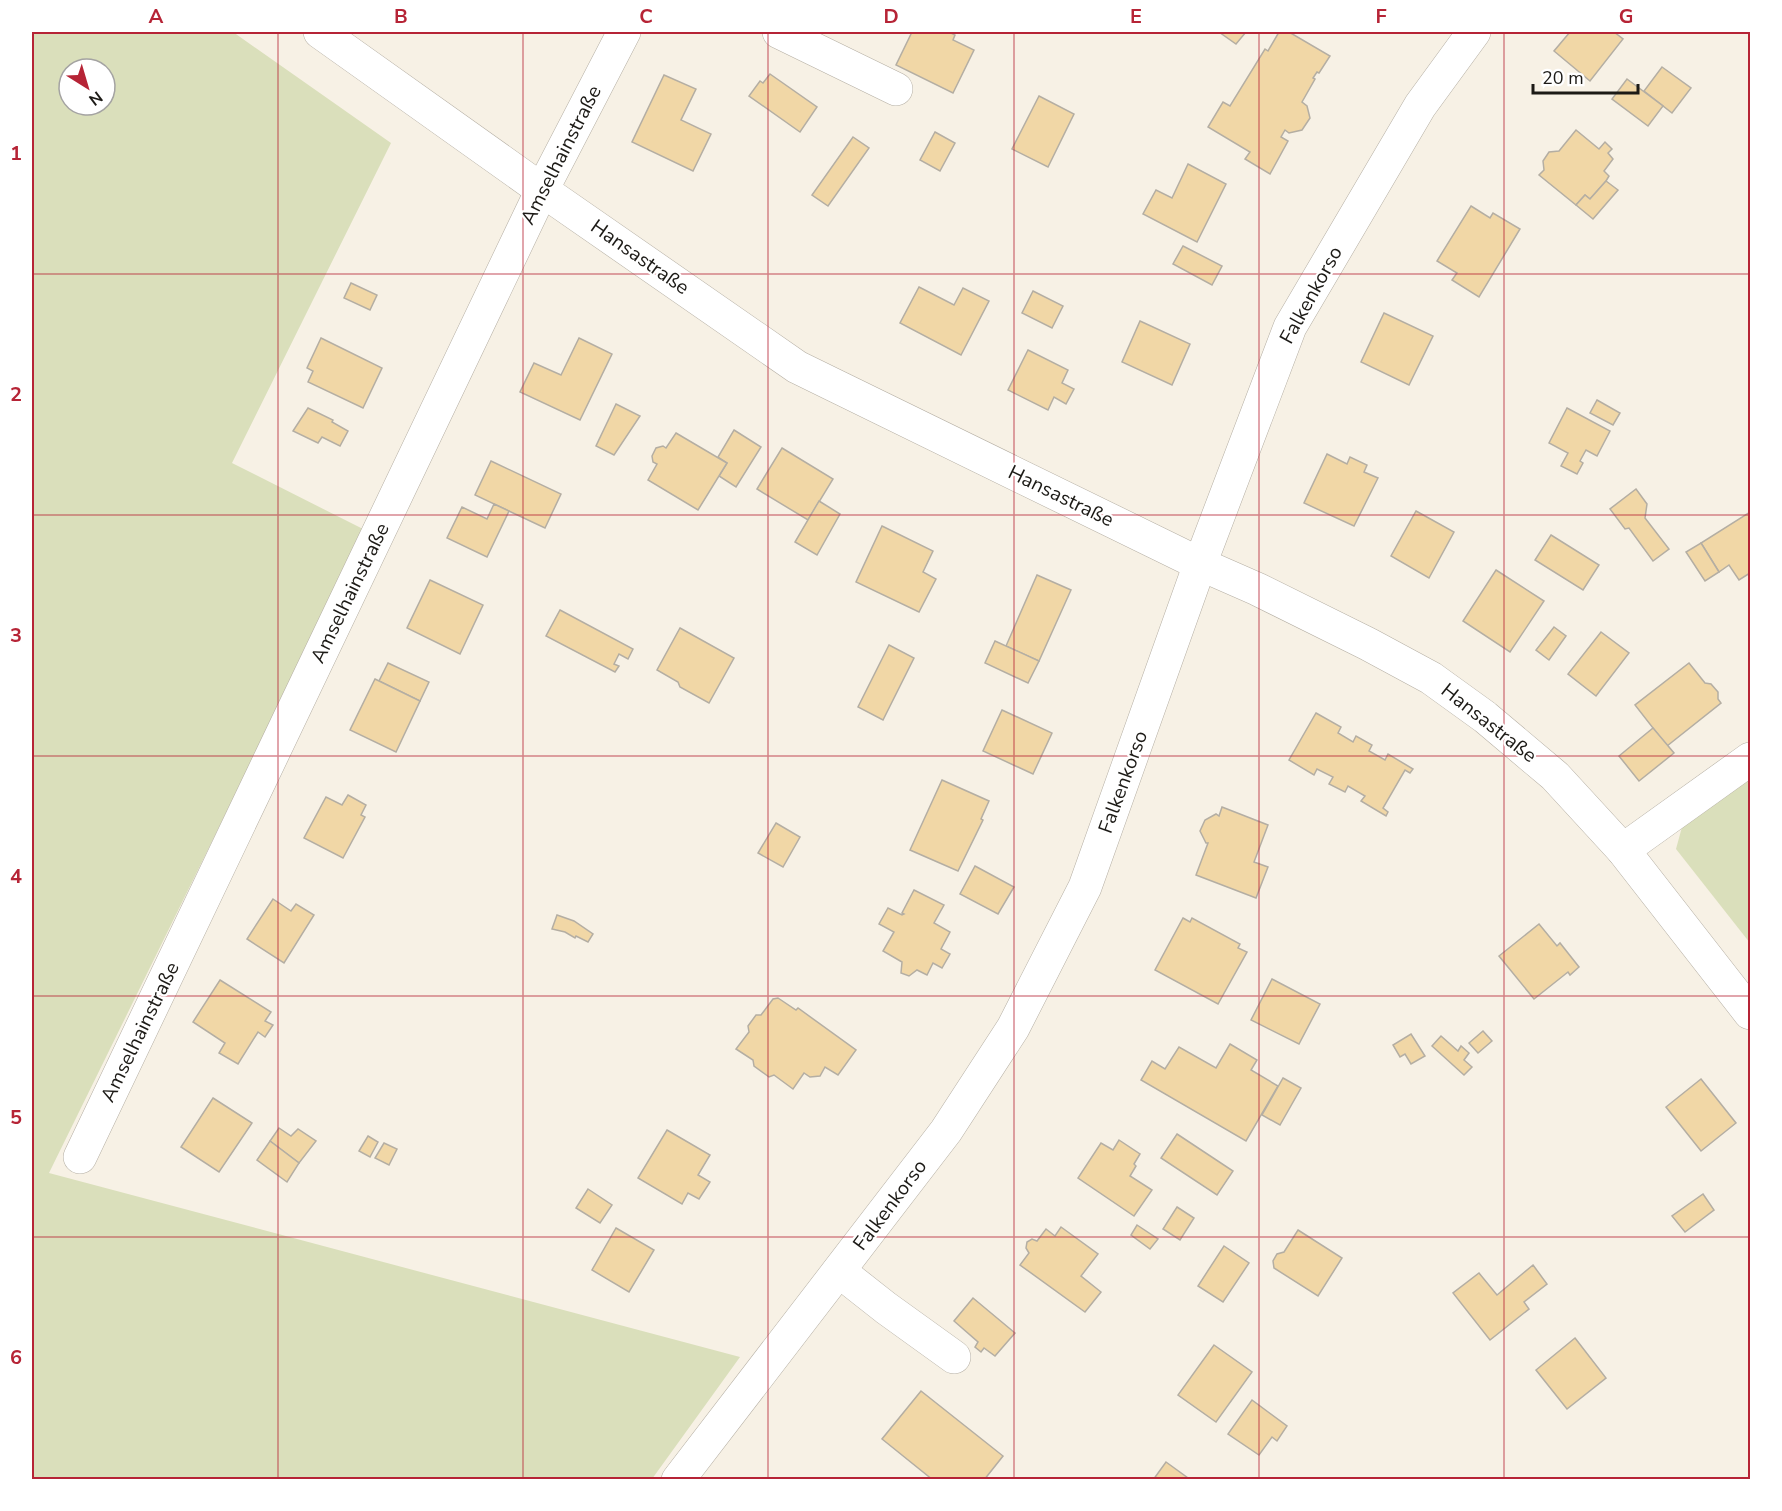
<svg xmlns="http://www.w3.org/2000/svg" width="1782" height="1511" viewBox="0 0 1782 1511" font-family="'Nunito Sans',sans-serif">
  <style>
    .green { fill: #dadfbb; fill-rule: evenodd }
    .building { fill: #f1d7a6; stroke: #b4aea3; stroke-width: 1.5 }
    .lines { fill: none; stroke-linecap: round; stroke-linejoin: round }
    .minor-casing { stroke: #b5afa4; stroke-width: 34 }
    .minor { stroke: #fff; stroke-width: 33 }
    .grid { fill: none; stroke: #b62436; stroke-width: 1.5; stroke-opacity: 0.55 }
    .labels { text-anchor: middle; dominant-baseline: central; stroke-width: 4.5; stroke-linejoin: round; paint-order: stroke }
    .street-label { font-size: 20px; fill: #1c1a16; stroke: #fff }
    .neatline { fill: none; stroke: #b62436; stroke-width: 2 }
    .grid-label { font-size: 20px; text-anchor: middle; font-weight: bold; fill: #b62436 }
  </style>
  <rect width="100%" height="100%" fill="#f7f1e5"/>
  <!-- green -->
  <g class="green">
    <path d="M32 32H233L391 143 232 463 365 530 49 1173 740 1357 652 1479H32ZM69 69H105V105H69Z"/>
    <path d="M1750 778V943L1676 849 1682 827Z"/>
  </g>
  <!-- building -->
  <g class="building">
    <path d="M912 32H949L955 35 953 40 974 50 953 93 896 65Z"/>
    <path d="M1219 32H1246L1236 44Z"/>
    <path d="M1279 32H1289L1330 56 1319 73 1317 72 1313 78 1315 79 1302 102 1307 106 1310 118 1302 130 1289 133 1285 130 1281 137 1288 141 1270 174 1245 159 1250 152 1208 127 1223 102 1230 106 1265 49 1268 51Z"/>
    <path d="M1570 32H1600L1602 33 1603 32H1614L1623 39 1590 81 1554 51Z"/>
    <path d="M1662 67 1691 88 1672 113 1644 91Z"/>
    <path d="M770 74 817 107 800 132 749 96 760 81 763 83Z"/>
    <path d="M664 75 696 89 681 120 711 134 693 171 632 142Z"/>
    <path d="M1627 79 1663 106 1648 126 1612 99Z"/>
    <path d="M1039 96 1074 114 1048 167 1012 149Z"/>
    <path d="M1576 130 1599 149 1605 142 1612 149 1608 153 1613 159 1604 171 1609 176 1606 181 1590 199 1585 195 1576 205 1539 175 1544 170 1543 161 1549 152 1559 151Z"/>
    <path d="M935 132 955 143 940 171 920 160Z"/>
    <path d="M853 137 869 148 828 206 812 195Z"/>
    <path d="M1188 164 1226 184 1197 242 1143 214 1156 190 1172 198Z"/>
    <path d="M1606 181 1618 190 1593 219 1576 205 1585 195 1590 199Z"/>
    <path d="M1471 206 1490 218 1493 213 1520 229 1479 297 1452 280 1457 273 1437 261Z"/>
    <path d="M1183 246 1222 266 1212 285 1173 264Z"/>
    <path d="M351 283 377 295 370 310 344 298Z"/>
    <path d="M919 287 954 305 963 288 989 301 961 355 900 323Z"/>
    <path d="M1033 291 1063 306 1052 328 1022 313Z"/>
    <path d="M1384 313 1433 336 1409 385 1361 362Z"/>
    <path d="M1140 321 1190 344 1172 385 1122 362Z"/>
    <path d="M321 338 382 368 363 408 308 382 313 371 307 368Z"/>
    <path d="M579 338 612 354 580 420 520 392 534 363 561 375Z"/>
    <path d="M1028 350 1068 370 1062 383 1074 389 1066 404 1054 397 1048 410 1008 390Z"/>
    <path d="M1597 400 1620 413 1613 425 1590 413Z"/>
    <path d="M616 404 640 416 614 455 596 446Z"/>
    <path d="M308 408 333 420 332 422 348 431 340 446 322 437 318 443 293 431Z"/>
    <path d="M1567 408 1610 431 1597 456 1586 450 1580 461 1583 463 1577 474 1561 466 1568 453 1549 443Z"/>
    <path d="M734 430 761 447 736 487 719 476 727 463 718 457Z"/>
    <path d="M676 433 727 463 698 510 648 480 657 464 653 462 652 456 656 448 663 446 666 448Z"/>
    <path d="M782 448 833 479 808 520 757 489Z"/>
    <path d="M1327 454 1347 464 1350 457 1367 465 1364 472 1378 478 1354 526 1304 503Z"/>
    <path d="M491 461 561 494 545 528 475 495Z"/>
    <path d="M1636 489 1647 504 1645 518 1669 549 1653 561 1629 528 1625 529 1610 509Z"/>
    <path d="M819 501 840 514 817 555 795 542Z"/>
    <path d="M494 504 509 511 487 557 447 538 462 507 487 519Z"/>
    <path d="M1416 511 1454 532 1429 578 1391 556Z"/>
    <path d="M1750 512V573L1739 580 1729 565 1719 572 1701 543Z"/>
    <path d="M882 526 933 551 923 572 936 579 919 612 856 582Z"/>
    <path d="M1551 535 1599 565 1583 590 1535 560Z"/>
    <path d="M1701 543 1719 572 1705 581 1686 552Z"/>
    <path d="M1496 570 1544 601 1510 652 1463 621Z"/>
    <path d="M1037 575 1071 590 1039 661 1006 646Z"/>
    <path d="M430 580 483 605 460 654 407 628Z"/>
    <path d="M560 610 633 649 628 659 619 654 614 664 619 666 615 672 546 636Z"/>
    <path d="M1554 627 1566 636 1549 660 1536 650Z"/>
    <path d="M680 628 734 658 709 703 680 687 678 682 657 670Z"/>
    <path d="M1601 632 1629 653 1596 696 1568 674Z"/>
    <path d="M995 641 1039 661 1028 683 985 663Z"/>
    <path d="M889 645 914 658 883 720 858 707Z"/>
    <path d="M388 663 429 682 420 701 379 681Z"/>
    <path d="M1689 663 1705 683 1711 684 1718 692V699L1721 703 1667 746 1635 705Z"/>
    <path d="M375 679 420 701 396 752 350 730Z"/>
    <path d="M1002 710 1052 733 1033 774 983 751Z"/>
    <path d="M1316 713 1341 727 1338 733 1353 742 1356 736 1372 745 1369 751 1385 760 1388 754 1413 769 1410 773 1405 770 1383 808 1388 812 1386 816 1361 801 1365 796 1348 786 1345 792 1329 784 1333 777 1317 769 1314 775 1289 760Z"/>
    <path d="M1653 728 1674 753 1639 781 1619 756Z"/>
    <path d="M942 780 989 801 981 819 983 820 958 871 910 850Z"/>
    <path d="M348 795 366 805 361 815 365 817 343 858 304 838 326 797 342 805Z"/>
    <path d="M1222 807 1268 825 1254 862 1268 867 1256 898 1196 875 1208 843H1206L1200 831 1205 820 1216 814 1219 816Z"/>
    <path d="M776 823 800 837 783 867 758 853Z"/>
    <path d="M975 866 1014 887 998 914 960 894Z"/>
    <path d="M914 890 944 905 934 923 950 932 941 949 950 954 942 968 933 963 927 975 917 970 909 976 901 973 902 962 883 951 894 932 879 924 888 908 902 915 904 914 902 913Z"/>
    <path d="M273 899 291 911 296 904 314 915 284 963 247 939Z"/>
    <path d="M557 915 574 921 593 934 588 942 576 936 575 938 565 932 552 929Z"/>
    <path d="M1183 918 1190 922 1192 918 1240 944 1238 948 1247 952 1218 1004 1155 970Z"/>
    <path d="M1539 924 1557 946 1560 943 1579 967 1570 975 1568 972 1534 999 1499 956Z"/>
    <path d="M1272 979 1320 1004 1299 1044 1251 1020Z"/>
    <path d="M220 980 271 1012 265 1021 273 1025 265 1037 258 1032 238 1064 219 1053 225 1043 193 1022Z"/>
    <path d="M778 998 796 1010 798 1008 856 1050 838 1075 825 1067 820 1076 810 1077 804 1073 793 1089 774 1075 769 1077 754 1066 753 1060 736 1049 749 1032 748 1026 756 1015H761L773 999Z"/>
    <path d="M1483 1031 1492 1041 1478 1053 1469 1043Z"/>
    <path d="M1411 1034 1425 1056 1411 1064 1405 1054 1400 1057 1393 1045Z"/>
    <path d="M1441 1036 1458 1051 1461 1046 1469 1053 1464 1060 1472 1067 1464 1075 1432 1046Z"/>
    <path d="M1230 1044 1257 1060 1251 1070 1278 1086 1246 1141 1141 1080 1152 1061 1165 1069 1179 1047 1216 1068Z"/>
    <path d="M1283 1078 1301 1088 1280 1125 1262 1115Z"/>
    <path d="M1701 1079 1736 1123 1701 1151 1666 1107Z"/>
    <path d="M213 1098 252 1123 219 1172 181 1147Z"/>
    <path d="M279 1128 291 1136 298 1129 316 1141 299 1163 270 1141Z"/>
    <path d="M667 1130 710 1155 698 1175 710 1182 699 1199 688 1193 682 1204 638 1178Z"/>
    <path d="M1177 1134 1233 1171 1217 1195 1161 1158Z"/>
    <path d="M368 1136 378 1142 370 1157 359 1151Z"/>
    <path d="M1119 1140 1140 1154 1134 1164 1136 1166 1130 1176 1152 1190 1134 1216 1078 1178 1101 1143 1113 1150Z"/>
    <path d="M270 1141 299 1163 287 1182 257 1160Z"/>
    <path d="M384 1143 397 1149 389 1165 375 1158Z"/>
    <path d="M588 1189 612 1205 600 1223 576 1208Z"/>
    <path d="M1703 1194 1714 1210 1685 1232 1672 1216Z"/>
    <path d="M1177 1207 1194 1218 1180 1240 1163 1229Z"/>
    <path d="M1137 1225 1158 1239 1150 1249 1131 1235Z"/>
    <path d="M1061 1227 1098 1254 1081 1276 1101 1292 1085 1312 1020 1265 1029 1253 1026 1248 1027 1242 1032 1239 1037 1241 1046 1229 1055 1236Z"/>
    <path d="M616 1228 654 1250 629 1292 592 1270Z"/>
    <path d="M1298 1230 1342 1258 1318 1296 1274 1268 1273 1261 1277 1254 1284 1252Z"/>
    <path d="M1224 1246 1249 1263 1223 1302 1198 1286Z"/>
    <path d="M1533 1265 1547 1284 1524 1302 1529 1309 1490 1340 1453 1293 1479 1273 1497 1295Z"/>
    <path d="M973 1298 1015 1333 995 1356 984 1348 981 1352 975 1347 978 1342 954 1321Z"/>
    <path d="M1575 1338 1606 1378 1567 1409 1536 1370Z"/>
    <path d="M1214 1345 1252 1372 1216 1422 1178 1395Z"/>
    <path d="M921 1391 1003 1456 984 1480H933L882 1439Z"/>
    <path d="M1252 1400 1287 1426 1277 1441 1272 1437 1259 1455 1228 1434Z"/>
    <path d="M1166 1462 1188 1478 1187 1480H1153Z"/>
  </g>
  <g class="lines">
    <!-- minor casing -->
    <g class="minor-casing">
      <g id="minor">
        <path d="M320 32 542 190 797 367 1200 564 1257 589 1368 644 1431 678 1485 717 1555 776 1623 850 1750 1013"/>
        <path d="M779 32 896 89"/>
        <path d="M1623 850 1750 759"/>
        <path d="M80 1157 542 190 624 32"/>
        <path d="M839 1271 886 1308 954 1357"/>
        <path d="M678 1480 946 1131 1013 1028 1085 887 1200 564 1290 327 1420 106 1474 32"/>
      </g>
    </g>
    <!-- minor -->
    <use href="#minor" class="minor"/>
  </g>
  <!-- grid -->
  <path class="grid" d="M278 32V1480M523 32V1480M768 32V1480M1014 32V1480M1259 32V1480M1504 32V1480M32 274H1750M32 515H1750M32 756H1750M32 996H1750M32 1237H1750"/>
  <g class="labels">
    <!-- street labels -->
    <g class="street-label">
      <text transform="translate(561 155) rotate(-63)">Amselhainstraße</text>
      <text transform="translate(640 257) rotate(35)">Hansastraße</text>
      <text transform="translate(1311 295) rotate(-61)">Falkenkorso</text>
      <text transform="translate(1061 496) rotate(26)">Hansastraße</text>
      <text transform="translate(350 593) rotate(-64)">Amselhainstraße</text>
      <text transform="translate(1489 723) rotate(38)">Hansastraße</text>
      <text transform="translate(1123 782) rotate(-70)">Falkenkorso</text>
      <text transform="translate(140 1032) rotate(-64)">Amselhainstraße</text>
      <text transform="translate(890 1205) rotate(-53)">Falkenkorso</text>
    </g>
  </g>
  <!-- border -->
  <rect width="1782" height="1511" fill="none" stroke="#ffffff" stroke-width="66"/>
  <!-- north arrow -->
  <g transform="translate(87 87) rotate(143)"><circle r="28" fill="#ffffff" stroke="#a4a3a2" stroke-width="1.5"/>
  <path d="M0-4.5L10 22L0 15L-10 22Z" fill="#b62436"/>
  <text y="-9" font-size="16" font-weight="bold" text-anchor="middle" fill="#1c1a16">N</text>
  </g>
  <!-- scale -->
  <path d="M1533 84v9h105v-9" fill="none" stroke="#1c1a16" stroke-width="3"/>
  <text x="1542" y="84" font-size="18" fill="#1c1a16" stroke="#ffffff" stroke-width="4.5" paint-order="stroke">20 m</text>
  <rect x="33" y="33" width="1716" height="1445" class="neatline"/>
  <g class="grid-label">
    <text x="156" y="23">A</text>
    <text x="401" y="23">B</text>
    <text x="646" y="23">C</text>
    <text x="891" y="23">D</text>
    <text x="1136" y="23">E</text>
    <text x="1381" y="23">F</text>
    <text x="1626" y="23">G</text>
    <text x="16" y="160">1</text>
    <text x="16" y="401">2</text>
    <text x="16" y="642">3</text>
    <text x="16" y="883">4</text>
    <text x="16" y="1124">5</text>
    <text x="16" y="1364">6</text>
  </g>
</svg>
